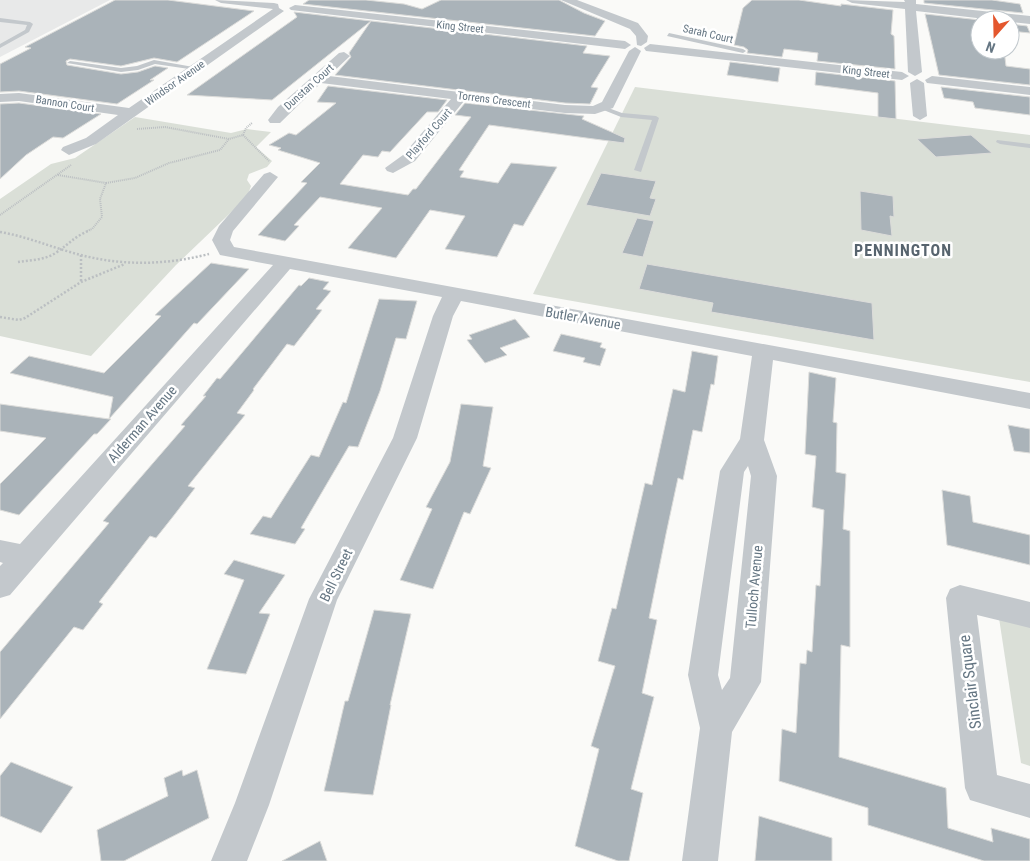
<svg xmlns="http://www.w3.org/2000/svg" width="1030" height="861" viewBox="0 0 1030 861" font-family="'Roboto Condensed',sans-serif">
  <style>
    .built { fill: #e8e9e9 }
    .green { fill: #dadfd7 }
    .building { fill: #aab3b9; stroke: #dcdcda }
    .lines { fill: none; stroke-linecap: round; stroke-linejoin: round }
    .path-far1 { stroke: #bbbfc2; stroke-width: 2; stroke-dasharray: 1 1; stroke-linecap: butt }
    .path { stroke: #bbbfc2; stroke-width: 2.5; stroke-dasharray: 2 2; stroke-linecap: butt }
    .service { fill: #c3c8cc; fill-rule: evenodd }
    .minor { fill: #c3c8cc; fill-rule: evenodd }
    .labels { text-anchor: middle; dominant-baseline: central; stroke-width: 5; stroke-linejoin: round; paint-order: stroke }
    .far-street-label { font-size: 11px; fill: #657683; stroke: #fff }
    .street-label { font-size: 14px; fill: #657683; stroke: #fff }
    .far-district-label { font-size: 16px; font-weight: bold; letter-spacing: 1px; fill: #57646e; stroke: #fff }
    .near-street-label { font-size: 16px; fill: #657683; stroke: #fff }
  </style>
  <rect width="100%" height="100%" fill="#fafaf8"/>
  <!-- built -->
  <path class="built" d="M0 0H110L0 57Z"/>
  <!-- green -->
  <g class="green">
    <path d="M635 87 1030 135V382L533 294Z"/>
    <path d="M135 117 231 133 247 129 271 132 256 147 272 161 267 167 249 174 247 180 251 186 247 197 176 265 91 356 0 336V199L51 164 75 158Z"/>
    <path d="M999 618 1030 626V766L1021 763Z"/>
  </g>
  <!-- building -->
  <g class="building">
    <path d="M115 0H168L254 11 177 62 154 58 121 66 70 59 66 61 67 65 121 74 138 72 155 66 168 68 150 80H154L117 104 19 91 0 92V64L31 48 25 47Z"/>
    <path d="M309 0H366L404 4 422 9 441 0H559L584 13 605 21 595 36 303 4Z"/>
    <path d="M752 0H799L841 6V4L893 10 891 34 894 36 895 69 817 61 818 53 784 49 782 57 747 53 748 50 744 47 734 45 743 8Z"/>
    <path d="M924 0H992L1020 4 1023 13 924 3Z"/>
    <path d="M294 12 371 21 272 100 187 95 297 17Z"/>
    <path d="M925 14 980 20V50H1004L1006 66 1030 69V85L939 75Z"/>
    <path d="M371 21 587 46 583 53 610 56 591 87 598 88 590 104 565 103 335 75 351 57 349 53Z"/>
    <path d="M1010 24 1027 26 1030 33 1010 31Z"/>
    <path d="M730 62 780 68 778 82 727 75Z"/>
    <path d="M816 72 895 81 896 119 878 117V93L815 85Z"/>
    <path d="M328 86 447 100 438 112H427L390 152 382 151 378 157 363 155 340 184 408 195 413 189H416L471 117 455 115 465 103 584 116 582 119 625 138 624 143 489 125 459 170 464 171 460 177 498 183 511 163 557 167 523 226 514 224 497 257 445 249 465 216 430 210 396 258 348 248 382 208 320 197 294 225 299 226 285 241 258 235 307 183 301 182 320 163 278 150 281 148 269 145 289 133 296 135 336 103 317 102Z"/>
    <path d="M941 87 1030 97V115L975 108 973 102 944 98Z"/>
    <path d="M19 103 101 114 63 138 53 137 26 155 0 179V104Z"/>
    <path d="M971 135 992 153 936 157 917 139Z"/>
    <path d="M601 173 656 181 650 198 656 199 650 216 586 205Z"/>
    <path d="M860 191 893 196 894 217 890 216 892 236 861 230Z"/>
    <path d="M637 218 654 221 643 257 622 253Z"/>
    <path d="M211 263 249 269 197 324 194 323 109 419H111L97 434H94L19 515 0 510V484L46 438 0 431V404L109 419 113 397 10 373 29 356 104 373 161 316 155 315Z"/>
    <path d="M647 264 872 303 874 340 711 312 713 303 639 289Z"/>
    <path d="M309 278 329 282 323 289 331 291 316 309 322 310 294 346 287 344 253 389 254 390 237 413 245 415 188 486 195 488 175 514 156 538 150 536 99 602 103 604 83 630 74 627 0 719V652L109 523 103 521 185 426 181 425 206 396H203L217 378 220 379 299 285 301 286Z"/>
    <path d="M379 299 417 301 406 339 396 338 380 391 358 447 349 446 301 528 305 529 295 544 250 534 263 516 271 518 311 455 319 457 343 402 346 403Z"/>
    <path d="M515 319 530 337 500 348 507 355 485 363 467 340 472 339 469 335Z"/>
    <path d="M561 334 602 343 600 347 606 349 600 366 583 362 585 358 553 351Z"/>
    <path d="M692 351 718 356 714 385 711 384 702 432 693 430 683 480 678 478 666 534 649 618 657 620 642 693 654 697 631 789 643 793 629 861H618L575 846 599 749 591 746 615 666 598 661 612 608 616 609 645 483 652 485 673 389 685 392Z"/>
    <path d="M809 372 836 378 833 422 837 423 836 472 846 474 843 529 850 531V647L841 645 839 757 946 788 948 828 993 842 991 828 1030 839V861H984L868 825V808L779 781 782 729 796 733 800 663 806 664 807 650 812 652 816 585 820 586 824 510 812 507 816 456 805 454Z"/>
    <path d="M461 404 493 407 483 466 491 468 470 514 464 512 433 589 400 580 432 509 426 507 450 462Z"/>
    <path d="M1008 425 1030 429V453L1014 451Z"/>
    <path d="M942 490 970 496 973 522 1030 535V565L947 545Z"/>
    <path d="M234 560 285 575 259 613 270 614 246 674 207 669 244 580 224 574Z"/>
    <path d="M374 610 411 614 390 705H391L373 795 324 791 345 701H348Z"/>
    <path d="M11 762 73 787 41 833 0 816V776Z"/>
    <path d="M182 770 183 776 197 770 209 818 124 861H101L97 830 168 796 164 778Z"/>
    <path d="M759 816 832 838V861H755Z"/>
    <path d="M320 841 327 861H282Z"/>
  </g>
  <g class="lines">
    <!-- path-far1 -->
    <g class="path-far1">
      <path d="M137 129 165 127 229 139 243 135 246 128 252 123"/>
      <path d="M243 135 269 161"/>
      <path d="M58 175 106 183 100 199 102 217 92 229 87 231"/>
      <path d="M106 183 135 178 169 163 220 150 229 139"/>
      <path d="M0 215 71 165"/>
    </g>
    <!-- path -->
    <g class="path">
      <path d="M0 232C24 236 46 245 70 252 116 266 162 266 209 254"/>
      <path d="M81 255V282"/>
      <path d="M18 262C31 260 46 260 57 252 70 243 74 237 90 230"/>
      <path d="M0 317 19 320 25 318 81 282 125 264"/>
    </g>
    <!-- service -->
    <g class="service">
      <path d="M0 18 30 22 33 24 29 32 0 48V44L25 30 27 25 0 22Z"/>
      <path d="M669 33 743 49 746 51 743 53 667 36Z"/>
      <path d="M154 60 199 68 196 70 155 64 138 70 121 72 67 63 70 61 121 68 137 66Z"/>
      <path d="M603 106 622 113 656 116 659 118 641 172 634 170 652 120 621 117 601 109 600 108Z"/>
      <path d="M997 140 1030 144V148L1000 144 996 142Z"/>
    </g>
    <!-- minor -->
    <g class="minor">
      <path d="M215 0 274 3 278 4 279 8 284 11 96 144 69 155 61 150 63 147 86 138 118 115 19 101 0 102V94L19 93 129 108 273 9 221 3Z"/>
      <path d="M561 0H577L638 23 648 36 647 42 641 46 637 45 636 36 630 29Z"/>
      <path d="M846 0 905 2 904 0H916V4L1030 16V24L916 11 922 72 915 76 908 72 905 9 852 3Z"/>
      <path d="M295 5 625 41 631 45 625 49 291 10 289 8Z"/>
      <path d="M650 44 902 72 909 76 902 80 646 51 644 48Z"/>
      <path d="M635 47 641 51 613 108 595 114 565 113 464 101 415 161 393 173 387 171 385 168 403 155 451 99 321 83 280 123H270L268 120 278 107 339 53 344 52 350 56 329 76 565 105 593 106 602 102 629 51Z"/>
      <path d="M932 76 1030 87V95L927 83 925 80Z"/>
      <path d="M917 79 924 83 927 116 920 120 913 116 910 83Z"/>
      <path d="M270 172 278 177 233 231 230 240 234 247 1030 393V409L773 360 764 440 777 476 761 682 732 732 718 861H682L700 728 688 675 720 471 740 439 752 356 461 301 453 316 417 438 337 600 269 805 247 861H211L235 803 309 599 393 438 433 316 442 297 290 269 10 595 0 598V566L3 563 0 562V540L20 544 273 265 220 255 212 240 219 226 264 174ZM748 466 751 476 730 678 722 690 718 675 744 472Z"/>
      <path d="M960 585 1030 602V628L977 615 997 775 1030 784V818L970 800 965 788 946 598 950 589Z"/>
    </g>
  </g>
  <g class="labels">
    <!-- far-street labels -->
    <g class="far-street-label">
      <text transform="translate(460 27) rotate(6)">King Street</text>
      <text transform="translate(708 34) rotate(13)">Sarah Court</text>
      <text transform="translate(866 72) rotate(6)">King Street</text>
      <text transform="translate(175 83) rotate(-35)">Windsor Avenue</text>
      <text transform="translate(309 87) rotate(-42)">Dunstan Court</text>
      <text transform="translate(494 100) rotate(7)">Torrens Crescent</text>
      <text transform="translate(65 104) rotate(9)">Bannon Court</text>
      <text transform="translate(429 134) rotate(-49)">Playford Court</text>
    </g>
    <!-- street labels -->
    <g class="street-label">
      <text transform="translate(583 318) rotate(10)">Butler Avenue</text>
      <text transform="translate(142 424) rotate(-49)">Alderman Avenue</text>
      <text transform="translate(336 575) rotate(-64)">Bell Street</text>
      <text transform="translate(754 587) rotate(-85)">Tulloch Avenue</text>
    </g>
    <!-- far-district labels -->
    <g class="far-district-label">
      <text x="903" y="250">PENNINGTON</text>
    </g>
    <!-- near-street labels -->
    <g class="near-street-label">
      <text transform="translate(970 682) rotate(-97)">Sinclair Square</text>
    </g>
  </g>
  <!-- north arrow -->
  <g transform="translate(995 35) rotate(200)"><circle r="24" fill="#ffffff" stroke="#c1c8cd"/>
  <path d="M0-4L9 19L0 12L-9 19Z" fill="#e4572e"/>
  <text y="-8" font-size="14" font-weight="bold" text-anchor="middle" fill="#657683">N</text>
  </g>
</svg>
